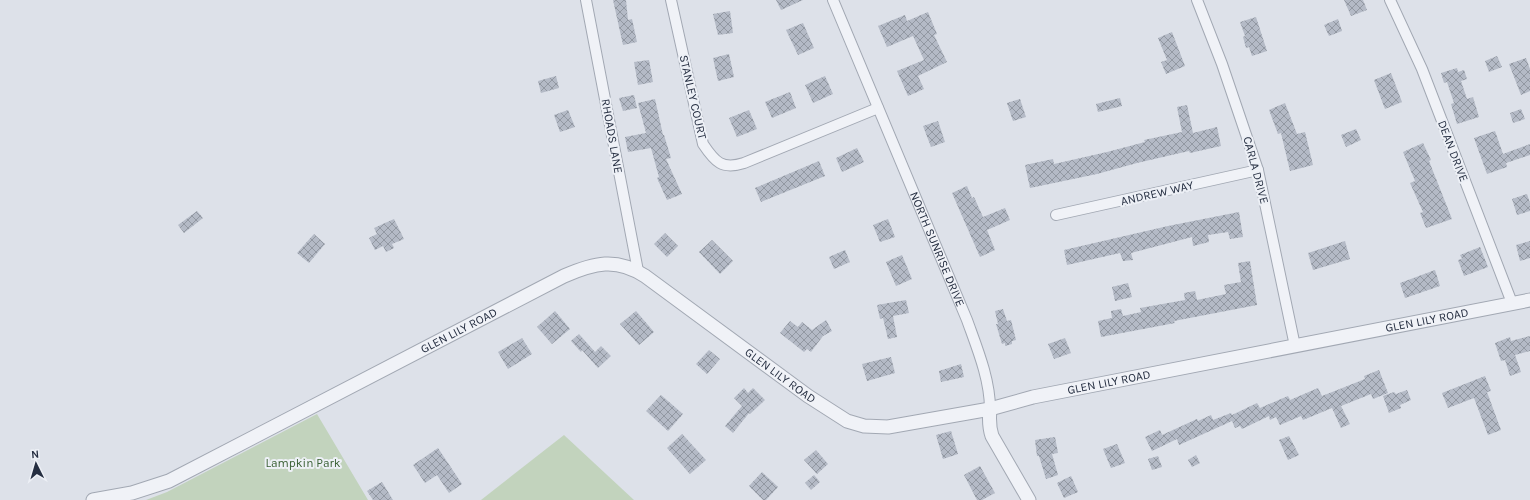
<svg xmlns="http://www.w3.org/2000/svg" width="1530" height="500" viewBox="0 0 1530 500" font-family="Karla,sans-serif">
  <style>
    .park { fill: #c2d3bd }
    .building { fill: url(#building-cross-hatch) }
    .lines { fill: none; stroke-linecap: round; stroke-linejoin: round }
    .minor-casing { stroke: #a2a8b3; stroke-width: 12 }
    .tertiary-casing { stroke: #a2a8b3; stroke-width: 15 }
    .minor { stroke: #f0f2f7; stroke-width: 10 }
    .tertiary { stroke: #f0f2f7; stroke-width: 13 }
    .labels { text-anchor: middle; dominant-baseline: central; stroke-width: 4; stroke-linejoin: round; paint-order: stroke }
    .street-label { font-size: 12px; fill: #252e41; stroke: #edf0f6 }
    .park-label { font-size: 12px; fill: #375e31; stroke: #edf0f6 }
  </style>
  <defs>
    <pattern id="building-cross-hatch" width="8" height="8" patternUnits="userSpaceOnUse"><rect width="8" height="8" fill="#b4bac6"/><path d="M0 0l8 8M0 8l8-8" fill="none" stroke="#9298a2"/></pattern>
  </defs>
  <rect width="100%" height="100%" fill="#dde1e9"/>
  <!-- park -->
  <g class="park">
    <path d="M317 414 368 500H146L167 492Z"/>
    <path d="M564 435 634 500H481Z"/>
  </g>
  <!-- building -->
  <g class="building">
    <path d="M613 0H626L628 20 632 19 637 42 623 45Z"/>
    <path d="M776 0H803L781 10Z"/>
    <path d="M1344 0H1363L1367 10 1351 16Z"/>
    <path d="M730 11 733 33 718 35 713 14Z"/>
    <path d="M928 12 937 34 934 35 947 62 918 76 924 89 908 96 897 71 924 60 913 36 887 47 878 26 905 15 907 21Z"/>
    <path d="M1256 17 1267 51 1252 56 1249 47 1246 48 1243 37 1245 36 1240 22Z"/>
    <path d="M1338 19 1342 31 1329 36 1324 25Z"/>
    <path d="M803 23 814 48 798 55 786 30Z"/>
    <path d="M1172 32 1185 66 1166 74 1161 62 1167 60 1158 38Z"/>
    <path d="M729 54 734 77 718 81 713 58Z"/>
    <path d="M1497 56 1502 67 1489 72 1485 61Z"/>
    <path d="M1526 58 1530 69V91L1521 95 1509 64Z"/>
    <path d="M649 60 653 82 638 85 634 62Z"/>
    <path d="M1457 68 1458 72 1464 70 1467 79 1461 81 1467 99 1473 97 1479 117 1457 124 1451 104 1454 103 1447 82 1444 83 1441 73Z"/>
    <path d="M1391 73 1402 102 1385 109 1374 80Z"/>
    <path d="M556 76 559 88 541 93 538 81Z"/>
    <path d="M825 76 833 94 813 103 805 85Z"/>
    <path d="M790 92 796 108 772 118 765 102Z"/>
    <path d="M634 95 637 108 623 111 619 98Z"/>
    <path d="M1120 98 1122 106 1098 112 1096 104Z"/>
    <path d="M655 99 663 135H664L671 158 666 159 682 194 667 200 657 178 659 177 651 148 628 152 625 137 646 133 638 103Z"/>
    <path d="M1020 99 1026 117 1013 121 1007 103Z"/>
    <path d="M1285 103 1297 134 1305 132 1313 165 1290 171 1281 133 1278 134 1269 110Z"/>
    <path d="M1187 105 1193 133 1217 127 1221 146 1190 153 1189 151 1137 163 1097 174 1030 188 1025 165 1053 159 1054 164 1107 152 1145 142 1144 140 1182 132 1177 107Z"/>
    <path d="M1521 109 1525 119 1513 123 1510 113Z"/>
    <path d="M568 110 575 127 560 132 554 115Z"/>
    <path d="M749 110 757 129 737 137 729 118Z"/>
    <path d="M938 121 945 142 931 147 923 126Z"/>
    <path d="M1356 129 1361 140 1346 147 1341 135Z"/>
    <path d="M1495 131 1503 154 1530 144V155L1506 163 1507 167 1487 174 1474 138Z"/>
    <path d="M1423 143 1431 160 1429 161 1452 219 1426 228 1420 213 1423 212 1410 183 1415 181 1403 152Z"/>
    <path d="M857 148 864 162 842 172 836 158Z"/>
    <path d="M819 161 825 176 761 202 755 188Z"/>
    <path d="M967 186 972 198 974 197 983 217 1005 208 1010 220 987 230 995 250 980 257 952 193Z"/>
    <path d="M1527 194 1530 203V211L1517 215 1512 199Z"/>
    <path d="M197 211 203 218 184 233 178 225Z"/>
    <path d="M1239 212 1243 237 1230 239 1228 232 1208 235 1209 242 1193 246 1192 237 1131 253 1133 260 1123 261 1120 253 1067 265 1064 250 1168 226Z"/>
    <path d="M394 219 404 239 392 244 394 248 386 252 383 246 375 250 369 238 377 234 374 228Z"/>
    <path d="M888 219 895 237 880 242 873 225Z"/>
    <path d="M665 233 678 246 667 257 654 244Z"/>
    <path d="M314 234 325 244 309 263 297 253Z"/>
    <path d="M712 240 733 261 720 274 699 252Z"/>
    <path d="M1345 241 1350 259 1313 270 1308 253Z"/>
    <path d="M1530 241V258L1520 261 1516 245Z"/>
    <path d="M1480 247 1488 267 1464 276 1458 260 1462 259 1460 255Z"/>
    <path d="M845 250 850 262 834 269 829 257Z"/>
    <path d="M902 255 912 279 896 286 886 262Z"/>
    <path d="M1250 261 1257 305 1174 321 1175 323 1101 337 1098 321 1112 318 1111 311 1121 309 1123 316 1141 312 1140 308 1185 300 1184 293 1195 291 1197 300 1226 294 1224 285 1241 282 1238 263Z"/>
    <path d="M1435 270 1440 286 1405 298 1400 283Z"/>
    <path d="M1128 283 1132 297 1115 301 1112 287Z"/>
    <path d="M906 300 909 313 893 316 897 337 888 339 883 318 880 319 877 305Z"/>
    <path d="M1003 309 1007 321 1011 320 1016 340 1012 341V344L1005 346V343L1002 344 996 324H998L995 311Z"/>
    <path d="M555 311 570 329 552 344 537 327Z"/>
    <path d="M636 311 654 332 639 345 620 324Z"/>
    <path d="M826 320 832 331 823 336 811 352 807 349 804 352 780 333 790 321 798 327 802 322 812 330Z"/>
    <path d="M579 334 595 352 601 346 611 356 598 368 582 350 581 352 571 341Z"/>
    <path d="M1530 336V351L1515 355 1521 372 1510 376 1505 360 1501 361 1495 343 1510 337 1511 341Z"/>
    <path d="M522 338 532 354 508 369 498 352Z"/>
    <path d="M1065 338 1071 353 1054 359 1048 344Z"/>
    <path d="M709 350 720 359 707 374 696 364Z"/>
    <path d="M891 357 895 373 867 381 862 364Z"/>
    <path d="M961 364 964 377 941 382 939 371Z"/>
    <path d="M1379 370 1388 393 1373 399 1371 394 1341 406 1350 424 1341 428 1332 408 1303 420 1301 416 1280 425 1276 417 1270 420 1269 416 1242 429 1240 426 1235 428 1232 421 1179 445 1177 439 1152 451 1145 437 1160 430 1162 435 1197 419 1198 421 1211 415 1213 420 1231 413 1232 415 1257 403 1260 408 1288 396 1290 400 1318 388 1322 396 1365 379 1364 376Z"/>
    <path d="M1485 376 1491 391 1487 392 1501 430 1488 435 1474 398 1448 408 1442 393Z"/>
    <path d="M744 388 748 393 753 388 765 400 750 414 749 413 733 433 725 426 742 406 734 398Z"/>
    <path d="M1407 390 1411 400 1400 405 1401 408 1389 413 1383 396 1394 392 1396 394Z"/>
    <path d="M661 395 683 414 668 431 646 411Z"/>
    <path d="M951 431 958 454 943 459 936 435Z"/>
    <path d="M682 434 706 460 690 474 667 448Z"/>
    <path d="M1289 436 1299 455 1288 460 1279 440Z"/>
    <path d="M1055 437 1058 453 1052 454 1058 475 1046 479 1039 456H1037L1035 440Z"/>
    <path d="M1117 444 1125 463 1111 468 1103 449Z"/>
    <path d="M438 448 462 484 449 493 437 475 425 483 413 465Z"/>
    <path d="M816 450 828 464 817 474 804 460Z"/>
    <path d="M1196 455 1200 463 1192 467 1188 460Z"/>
    <path d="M1158 456 1162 467 1152 470 1148 459Z"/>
    <path d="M980 466 995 493 982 500H977L964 475Z"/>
    <path d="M762 472 778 487 766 500H763L749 486Z"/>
    <path d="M814 475 820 482 811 490 805 483Z"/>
    <path d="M1071 476 1078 492 1064 498 1057 483Z"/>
    <path d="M382 482 393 500H373L367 491Z"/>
  </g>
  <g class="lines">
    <!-- minor casing -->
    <g class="minor-casing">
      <g id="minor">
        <path d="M586 0 638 271"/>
        <path d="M671 0 703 144C715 162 722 170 744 163L878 108"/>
        <path id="s1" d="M833 0 967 320C977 348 990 379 990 409"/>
        <path d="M1197 0 1222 64 1258 170 1295 346"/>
        <path d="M1390 0 1422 69 1512 303"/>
        <path d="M1056 215 1258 170"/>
      </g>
    </g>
    <!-- tertiary casing -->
    <g class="tertiary-casing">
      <g id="tertiary">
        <path d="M990 409C989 419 989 427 992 436L1029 500"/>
        <path id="s2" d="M93 500 132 493 169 481 564 276C594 263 616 257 645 276L808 396 847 421 864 426 888 427 990 409 1033 397 1530 300"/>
      </g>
    </g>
    <!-- minor -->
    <use href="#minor" class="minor"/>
    <!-- tertiary -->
    <use href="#tertiary" class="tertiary"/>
  </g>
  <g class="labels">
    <!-- street labels -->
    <g class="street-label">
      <text transform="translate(693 97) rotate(77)">STANLEY COURT</text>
      <text transform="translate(612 136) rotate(80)">RHOADS LANE</text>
      <text transform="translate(1453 151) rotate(69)">DEAN DRIVE</text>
      <text transform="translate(1256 170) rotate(75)">CARLA DRIVE</text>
      <text transform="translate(1157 193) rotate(-13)">ANDREW WAY</text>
      <text stroke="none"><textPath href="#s1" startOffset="270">NORTH SUNRISE DRIVE</textPath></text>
      <text stroke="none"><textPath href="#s2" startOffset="1449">GLEN LILY ROAD</textPath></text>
      <text stroke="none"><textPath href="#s2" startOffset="405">GLEN LILY ROAD</textPath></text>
      <text stroke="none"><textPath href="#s2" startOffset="777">GLEN LILY ROAD</textPath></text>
      <text stroke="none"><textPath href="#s2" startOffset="1125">GLEN LILY ROAD</textPath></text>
    </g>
    <!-- park labels -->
    <g class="park-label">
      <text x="303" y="463">Lampkin Park</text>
    </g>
  </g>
  <!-- north arrow -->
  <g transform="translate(36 464) rotate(355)" stroke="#edf0f6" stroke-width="3" paint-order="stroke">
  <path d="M0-3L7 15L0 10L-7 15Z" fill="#252e41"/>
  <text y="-6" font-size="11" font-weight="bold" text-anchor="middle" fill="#252e41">N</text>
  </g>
</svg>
